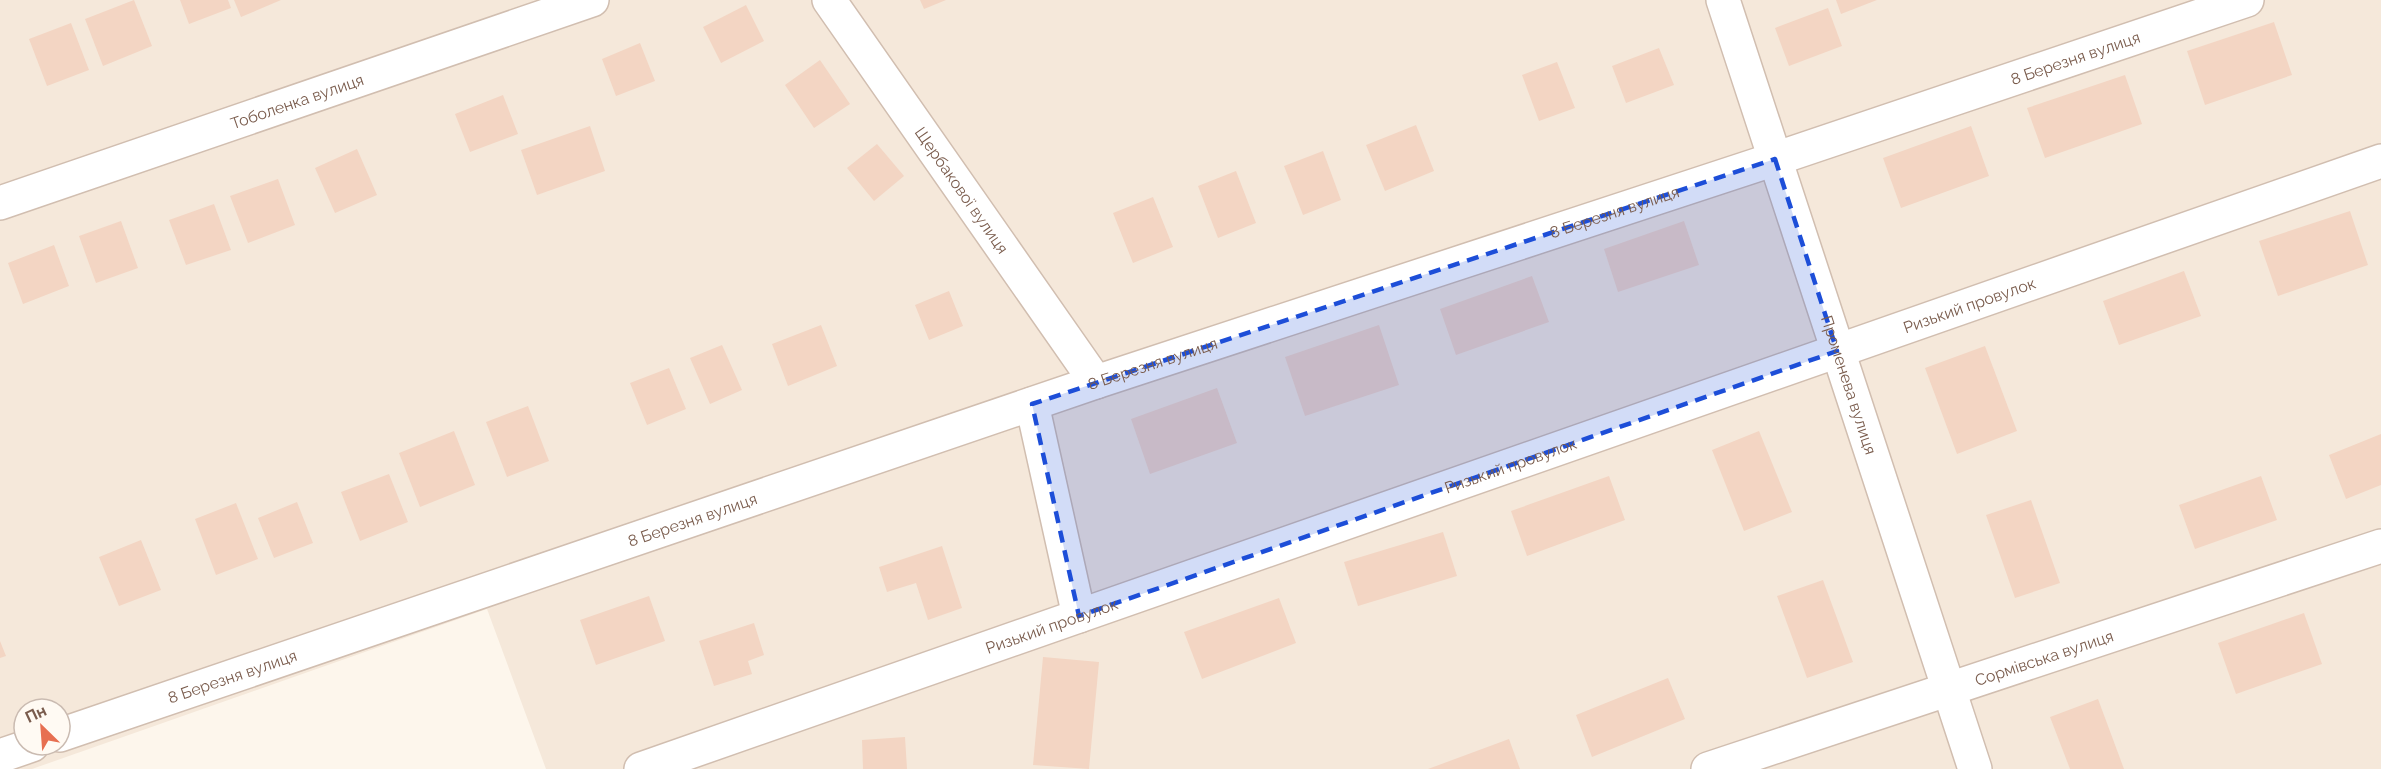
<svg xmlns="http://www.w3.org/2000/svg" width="2381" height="769" viewBox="0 0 2381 769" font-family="Raleway,sans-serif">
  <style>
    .residential { fill: #f5e8da; fill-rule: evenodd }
    .building { fill: #f3d5c3 }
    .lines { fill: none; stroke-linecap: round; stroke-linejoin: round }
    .minor-casing { stroke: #d1beb0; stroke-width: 36 }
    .minor { stroke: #fff; stroke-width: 33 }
    .marked { fill: #1d4ed8; fill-opacity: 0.2; stroke: #1d4ed8; stroke-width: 4.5; stroke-dasharray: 12 8; stroke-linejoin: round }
    .labels { text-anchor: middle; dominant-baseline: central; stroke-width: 5; stroke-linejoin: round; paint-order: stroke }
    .street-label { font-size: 16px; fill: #7a5c4d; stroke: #fffaf3 }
  </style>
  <rect width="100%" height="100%" fill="#fdf6ec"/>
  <!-- residential -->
  <path class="residential" d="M0 0H2381V769H546L487 609 32 769H0ZM24 709H60V745H24Z"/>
  <!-- building -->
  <g class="building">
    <path d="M134 0 152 46 103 66 85 19Z"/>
    <path d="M180 0H228L231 8 189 24Z"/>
    <path d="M234 0H281L241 17Z"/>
    <path d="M920 0H946L924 9Z"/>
    <path d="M1836 0H1877L1841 14Z"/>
    <path d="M746 5 764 41 721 63 703 27Z"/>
    <path d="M1828 8 1842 46 1789 66 1775 28Z"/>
    <path d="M2274 22 2292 75 2205 105 2187 51Z"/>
    <path d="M71 23 89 70 47 86 29 39Z"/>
    <path d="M640 43 655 81 616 96 602 59Z"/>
    <path d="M1659 48 1674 85 1626 103 1612 66Z"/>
    <path d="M820 60 850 104 814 128 785 85Z"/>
    <path d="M1557 62 1575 108 1539 121 1522 75Z"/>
    <path d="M2125 75 2142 124 2045 158 2027 108Z"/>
    <path d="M503 95 518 134 470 152 455 114Z"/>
    <path d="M1416 125 1434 171 1385 191 1366 145Z"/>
    <path d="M590 126 605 171 537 195 521 150Z"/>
    <path d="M1971 126 1989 176 1901 208 1883 158Z"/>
    <path d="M877 144 904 176 874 201 847 168Z"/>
    <path d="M357 149 377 195 335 213 315 168Z"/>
    <path d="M1323 151 1341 200 1303 215 1284 166Z"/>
    <path d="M1236 171 1256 223 1218 238 1198 186Z"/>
    <path d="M278 179 295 225 248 243 230 196Z"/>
    <path d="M1153 197 1173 247 1133 263 1113 213Z"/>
    <path d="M214 204 231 250 186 265 169 220Z"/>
    <path d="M2350 211 2368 265 2278 296 2259 241Z"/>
    <path d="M121 221 138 268 96 283 79 236Z"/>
    <path d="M1684 221 1699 265 1618 292 1604 249Z"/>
    <path d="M54 245 69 286 23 304 8 263Z"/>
    <path d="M2184 271 2201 316 2119 345 2103 301Z"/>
    <path d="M1532 276 1549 322 1456 355 1440 309Z"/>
    <path d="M949 291 963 326 929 340 915 305Z"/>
    <path d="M821 325 837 366 788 386 772 344Z"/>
    <path d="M1379 325 1399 385 1305 416 1285 357Z"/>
    <path d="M722 345 742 390 710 404 690 358Z"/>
    <path d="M1985 346 2017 431 1957 454 1925 368Z"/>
    <path d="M669 368 686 409 647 425 630 383Z"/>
    <path d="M1217 388 1237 443 1150 474 1131 419Z"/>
    <path d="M528 406 549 461 507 477 486 422Z"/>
    <path d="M454 431 475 485 420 507 399 453Z"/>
    <path d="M1759 431 1792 512 1744 531 1712 450Z"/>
    <path d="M2381 434V485L2346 499 2329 455Z"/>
    <path d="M389 474 408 522 360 541 341 492Z"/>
    <path d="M1609 476 1625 520 1527 556 1511 511Z"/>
    <path d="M2261 476 2277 520 2195 549 2179 505Z"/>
    <path d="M2031 500 2060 583 2015 598 1986 515Z"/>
    <path d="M297 502 313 543 274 558 258 518Z"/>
    <path d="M236 503 258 559 216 575 195 519Z"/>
    <path d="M1443 532 1457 576 1358 606 1344 562Z"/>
    <path d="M141 540 161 590 119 606 99 557Z"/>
    <path d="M942 546 962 608 928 620 916 583 887 592 879 567Z"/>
    <path d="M1823 580 1853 662 1807 678 1777 596Z"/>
    <path d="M649 596 665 641 596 665 580 620Z"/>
    <path d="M1279 598 1296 643 1202 679 1184 632Z"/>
    <path d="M2304 613 2322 664 2236 694 2218 643Z"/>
    <path d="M754 623 764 655 748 661 752 674 714 686 699 641Z"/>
    <path d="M0 641 6 656 0 658Z"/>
    <path d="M1043 657 1099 662 1089 769 1033 765Z"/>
    <path d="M1668 678 1685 719 1592 757 1576 715Z"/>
    <path d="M2098 699 2124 769H2070L2050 717Z"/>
    <path d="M905 737 907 769H863L862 740Z"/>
    <path d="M1509 739 1520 769H1428Z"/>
  </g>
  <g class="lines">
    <!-- minor casing -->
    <g class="minor-casing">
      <g id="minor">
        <path id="s1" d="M829 0 1096 382"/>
        <path id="s2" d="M1723 0 1975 769"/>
        <path id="s3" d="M0 203 592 0"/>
        <path d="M1032 404 1079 616"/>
        <path id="s4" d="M60 735 1096 382 1775 159 2247 0"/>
        <path d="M0 756 32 745"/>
        <path id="s5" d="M641 769 2381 161"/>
        <path id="s6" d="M1708 769 2381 546"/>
      </g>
    </g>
    <!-- minor -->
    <use href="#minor" class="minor"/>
  </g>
  <!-- marked area -->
  <path class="marked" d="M1775 159 1837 351 1079 616 1032 404Z"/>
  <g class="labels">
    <!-- street labels -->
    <g class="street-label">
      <text stroke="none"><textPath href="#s4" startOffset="2126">8 Березня вулиця</textPath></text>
      <text stroke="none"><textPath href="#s3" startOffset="314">Тоболенка вулиця</textPath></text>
      <text stroke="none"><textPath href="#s1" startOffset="232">Щербакової вулиця</textPath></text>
      <text stroke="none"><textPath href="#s4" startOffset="1640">8 Березня вулиця</textPath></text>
      <text stroke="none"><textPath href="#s5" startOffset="1407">Ризький провулок</textPath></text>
      <text stroke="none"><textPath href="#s4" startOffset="1154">8 Березня вулиця</textPath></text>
      <text stroke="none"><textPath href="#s2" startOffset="405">Променева вулиця</textPath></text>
      <text stroke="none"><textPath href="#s5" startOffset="921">Ризький провулок</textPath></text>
      <text stroke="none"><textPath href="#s4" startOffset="668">8 Березня вулиця</textPath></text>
      <text stroke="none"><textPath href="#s5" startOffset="435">Ризький провулок</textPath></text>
      <text stroke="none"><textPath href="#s6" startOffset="354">Сормівська вулиця</textPath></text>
      <text stroke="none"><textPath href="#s4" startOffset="182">8 Березня вулиця</textPath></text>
    </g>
  </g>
  <!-- north arrow -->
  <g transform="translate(42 727) rotate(335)"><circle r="28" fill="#fffaf3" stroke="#cabbb1" stroke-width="1.5"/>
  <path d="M0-4.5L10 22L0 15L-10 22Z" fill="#e76f51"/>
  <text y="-9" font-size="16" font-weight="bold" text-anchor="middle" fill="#7a5c4d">Пн</text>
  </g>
</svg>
